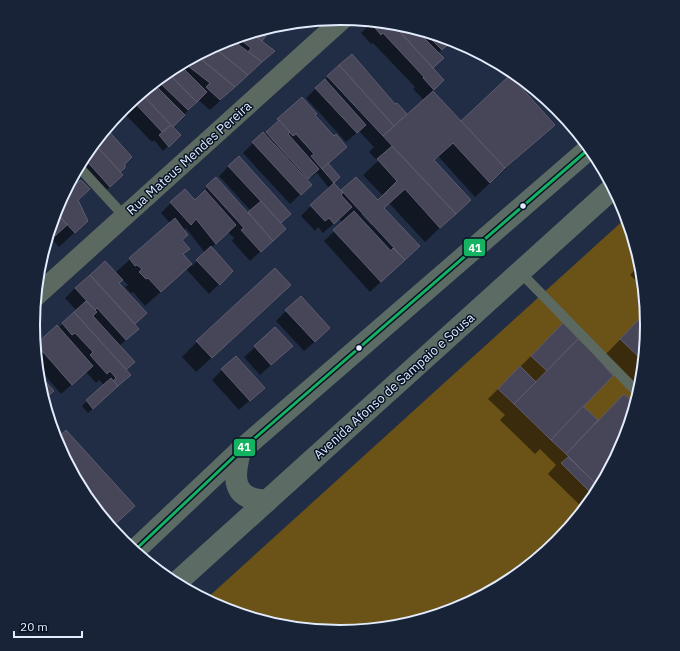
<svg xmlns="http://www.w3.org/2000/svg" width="680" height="651" viewBox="0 0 680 651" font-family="'IBM Plex Sans',sans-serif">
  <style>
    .forest { fill: #6b5217 }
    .shadow { fill: #0007; fill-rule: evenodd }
    .building { fill: #474558; stroke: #5f5c70 }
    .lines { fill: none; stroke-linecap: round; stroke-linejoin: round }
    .service { stroke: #5c6960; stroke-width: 10 }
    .minor { stroke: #5c6960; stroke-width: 20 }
    .secondary { stroke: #5c6c65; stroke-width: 22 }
    .bus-1-casing { stroke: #081226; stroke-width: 6 }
    .bus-1 { stroke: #13b361; stroke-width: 3 }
    .bus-dot { fill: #e2ecfd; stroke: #081226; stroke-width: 1.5 }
    .labels { text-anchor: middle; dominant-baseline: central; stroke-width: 3; stroke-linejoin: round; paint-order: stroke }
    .street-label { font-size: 13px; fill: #e2ecfd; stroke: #081226 }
    .rim { fill: none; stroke: #e2ecfd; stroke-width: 2 }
    .line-badge { stroke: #081226; stroke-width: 1.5 }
    .badge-label { font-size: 11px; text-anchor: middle; font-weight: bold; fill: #fff }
  </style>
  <rect width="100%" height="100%" fill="#212d45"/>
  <!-- forest -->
  <path class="forest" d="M627 217 642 266 647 326 642 386 624 443 612 466 596 497 557 543 511 581 488 593 457 610 400 627 340 633 280 627 222 610 205 600Z"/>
  <!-- shadow -->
  <g class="shadow">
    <path d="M373 21 400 24 452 40 438 53 432 69 443 80 432 91 461 122 553 125 475 197 438 156 433 161 469 200 425 242 389 203 384 208 418 246 370 292 324 241 343 223 339 219 323 233 318 227 315 231 301 216 329 188 317 173 311 178 310 176 306 180 310 185 290 204 243 153 263 133 264 135 266 133 288 159 290 157 268 130 278 120 314 115 328 164 338 176 332 183 341 192 356 178 378 202 383 196 363 175 378 161 369 152 374 147 359 131 346 142 306 98 328 77 395 106 397 105 407 116 424 100 413 89 415 87 373 43 371 44 361 33ZM361 214H364L374 225 372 226Z"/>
    <path d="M272 26 261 41 274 51 210 110 198 100 172 127 180 135 163 151 154 140 152 142 121 110 169 70 223 41Z"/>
    <path d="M106 129 124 164 112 185 99 196 76 170 84 154Z"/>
    <path d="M229 166 290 214 279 224 274 239 250 261 232 241 234 238 228 232 211 248 232 271 209 294 186 269 145 306 133 292 131 293 125 287 128 285 122 279 118 283 145 313 134 325 127 339 119 346 134 362 125 371 129 375 88 413 82 406 104 385 99 380 96 383 86 372 61 394 37 366 35 347 57 327 58 328 77 311 65 298 75 288 105 262 115 273 170 223 161 213 171 203 195 201 198 198 197 197 216 179 248 214 251 211 219 176ZM186 228 205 253 192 266 182 255 188 249 181 241 184 231Z"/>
    <path d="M71 181 75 186 77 200 87 221 59 247 52 239 45 245 56 208Z"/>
    <path d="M641 264 642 266 644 288 630 275Z"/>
    <path d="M275 300 196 372 182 357 197 342Z"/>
    <path d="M286 311 319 338 304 351 276 321Z"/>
    <path d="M646 313 647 326 642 386 639 394 632 387 636 383 606 354Z"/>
    <path d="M564 323 582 406 598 422 635 406 624 443 596 497 585 510 548 474 556 465 540 449 535 454 500 420 505 415 488 399Z"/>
    <path d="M275 329 281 356 260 375 244 357Z"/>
    <path d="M222 370 253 397 239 410 212 380Z"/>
    <path d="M66 431 134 506 111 528 84 496 56 443 55 441Z"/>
  </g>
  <!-- building -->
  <g class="building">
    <path d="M371 21 392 23 444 80 434 90 423 78 424 77 383 33 381 35 370 22Z"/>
    <path d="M392 23 400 24 422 31 419 33 444 58 433 68Z"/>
    <path d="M273 26 262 41 251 33Z"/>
    <path d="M423 31 453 40 442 50Z"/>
    <path d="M251 33 275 51 262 62 248 52 251 48 237 37Z"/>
    <path d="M231 39 262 62 248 75 213 47Z"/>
    <path d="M213 47 248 75 235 87 196 55Z"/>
    <path d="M352 54 395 104 397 103 407 114 394 126 339 65Z"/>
    <path d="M196 55 235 87 220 100 206 87 210 83 188 66 190 65 185 61Z"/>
    <path d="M178 65 182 67 207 92 197 102 167 72Z"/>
    <path d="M339 65 394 126 383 136 327 76Z"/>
    <path d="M167 72 197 102 188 110 157 80Z"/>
    <path d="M510 75 555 125 505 168 461 121Z"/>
    <path d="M325 79 366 125 357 133 315 88Z"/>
    <path d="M153 83 185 115 173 127 141 93Z"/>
    <path d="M433 91 505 168 490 183 453 143 434 160 471 200 456 214 383 136Z"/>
    <path d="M141 93 171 125 162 132 132 100Z"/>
    <path d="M302 97 317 114 315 115 334 136 336 134 347 147 322 169 311 156 314 154 296 134 293 136 277 119Z"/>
    <path d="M279 120 290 132 288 134 319 169 308 179 266 132Z"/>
    <path d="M171 125 181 135 169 147 159 135Z"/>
    <path d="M106 128 132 157 125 164V168L120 172 94 143Z"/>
    <path d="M263 132 312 185 301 195 252 142Z"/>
    <path d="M94 143 123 175 110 187 83 157Z"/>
    <path d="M392 146 456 214 440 228 405 189 384 208 420 246 405 260 341 190 356 177 378 200 397 181 377 159Z"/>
    <path d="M239 156 291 214 281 223 228 166Z"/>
    <path d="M328 163 340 177 334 183 322 169Z"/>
    <path d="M216 177 273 241 261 252 241 230 244 228 206 186Z"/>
    <path d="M71 180 75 184 81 180 90 189 78 200 88 221 75 233 55 211Z"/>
    <path d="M334 183 343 193 341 195 352 207 334 224 329 218 325 221 310 205Z"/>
    <path d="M185 189 195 200 205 190 236 225 216 244 196 219 191 225 170 202Z"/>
    <path d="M261 201 286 229 273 241 248 212Z"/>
    <path d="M55 211 67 225 55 236 49 230Z"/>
    <path d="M354 211 391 251 393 248 405 260 381 282 333 230Z"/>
    <path d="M175 218 188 235 182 240 190 249 183 254 192 264 161 292 148 278 146 279 139 272 142 269 137 265 135 266 129 258Z"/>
    <path d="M211 246 233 271 220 285 196 260Z"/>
    <path d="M105 261 123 280 119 283 147 313 135 324 90 275Z"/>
    <path d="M275 268 291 285 212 358 196 341Z"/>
    <path d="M90 275 139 329 126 340 97 308 95 310 75 288Z"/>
    <path d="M301 296 330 328 315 342 285 310Z"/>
    <path d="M86 301 97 312 93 316 135 362 126 370 74 312Z"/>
    <path d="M74 312 131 375 118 386 113 381 116 378 110 371 107 374 90 355 93 352 75 333 72 335 62 323Z"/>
    <path d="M646 312 647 326 644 362 620 339Z"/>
    <path d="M564 322 599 354 616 373 613 376 580 337 547 371 531 356Z"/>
    <path d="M57 325 93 366 72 385 36 344Z"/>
    <path d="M275 327 293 346 271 365 254 346Z"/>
    <path d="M580 337 613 376 551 440 514 404Z"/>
    <path d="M236 356 265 388 250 401 221 369Z"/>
    <path d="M520 366 536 382 514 404 498 389Z"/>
    <path d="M37 372 54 391 43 400 38 385Z"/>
    <path d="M111 378 118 386 93 409 86 400Z"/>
    <path d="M624 394 636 405 624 443 600 488 566 454Z"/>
    <path d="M583 406 598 420 566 454 551 440Z"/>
    <path d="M66 430 135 506 111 528 84 496 56 443 55 440Z"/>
    <path d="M568 457 600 488 593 495 561 463Z"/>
  </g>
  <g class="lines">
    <!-- service -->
    <g class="service">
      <path d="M78 166 124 216"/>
      <path d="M520 272 639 394"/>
    </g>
    <!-- minor -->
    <path class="minor" d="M35 297 344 18"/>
    <!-- secondary -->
    <g class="secondary">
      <path d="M240 451C236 467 230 491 251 498 256 500 262 500 267 501"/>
      <path d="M133 552 240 451 590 148"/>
      <path d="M175 584 613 188"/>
    </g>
    <!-- bus-1 casing -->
    <g class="bus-1-casing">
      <path id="bus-1" d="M133 552 240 451 590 148"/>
    </g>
    <!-- bus-1 -->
    <use href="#bus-1" class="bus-1"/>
  </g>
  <!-- markers -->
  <g class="bus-dot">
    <circle cx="523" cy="206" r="3.5"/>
    <circle cx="359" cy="348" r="3.5"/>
  </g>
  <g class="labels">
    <!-- street labels -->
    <g class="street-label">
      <text transform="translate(189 158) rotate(-42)">Rua Mateus Mendes Pereira</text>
      <text transform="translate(394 386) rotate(-42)">Avenida Afonso de Sampaio e Sousa</text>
    </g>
  </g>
  <!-- crop -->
  <path d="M0 0H680V651H0ZM40 325a300 300 0 1 1 600 0a300 300 0 1 1-600 0Z" fill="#192337" fill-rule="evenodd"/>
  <path class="rim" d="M40 325a300 300 0 1 1 600 0a300 300 0 1 1-600 0Z"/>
  <g class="line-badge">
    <rect x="463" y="238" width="23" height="19" rx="4" fill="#13b361"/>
    <rect x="233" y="438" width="23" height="19" rx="4" fill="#13b361"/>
  </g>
  <g class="badge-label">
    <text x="475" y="252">41</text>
    <text x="244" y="451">41</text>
  </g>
  <!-- scale -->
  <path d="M14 631v6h68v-6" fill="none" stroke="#e2ecfd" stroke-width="2"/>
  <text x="20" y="631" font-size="12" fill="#e2ecfd" stroke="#081226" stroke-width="3" paint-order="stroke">20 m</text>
</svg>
